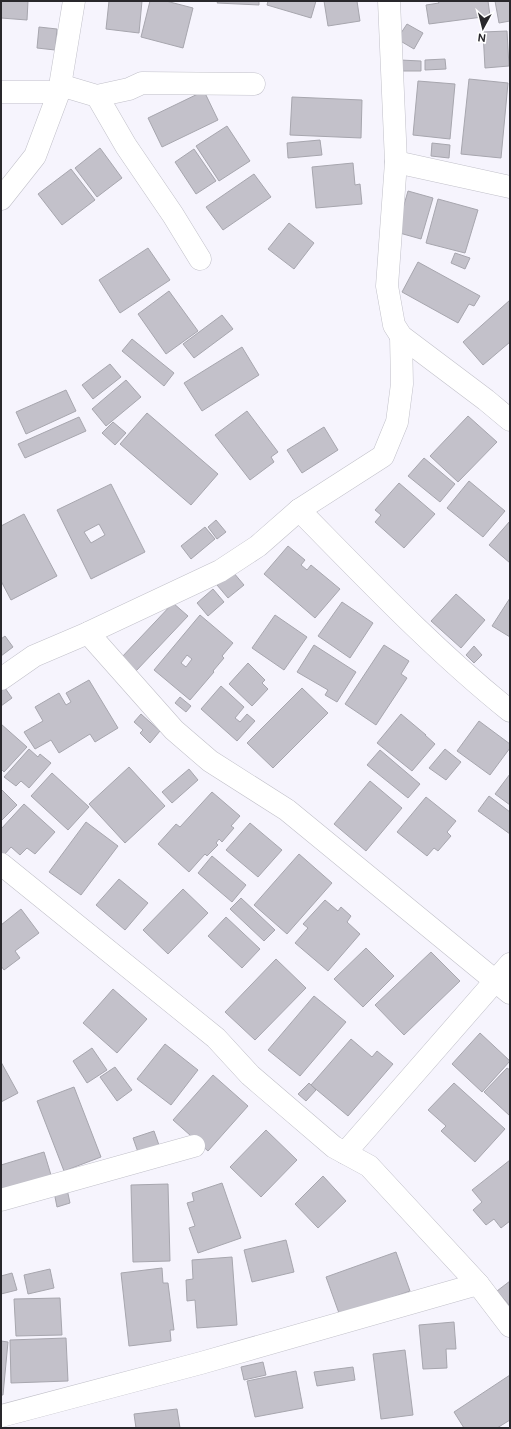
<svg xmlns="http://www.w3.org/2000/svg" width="511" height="1429" viewBox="0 0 511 1429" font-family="'DM Sans',sans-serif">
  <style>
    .building { fill: #c3c1ca; stroke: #a7a6ae; fill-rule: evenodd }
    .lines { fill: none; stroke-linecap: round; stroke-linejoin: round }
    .minor-casing { stroke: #c1c0c9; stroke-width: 23 }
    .minor { stroke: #fff; stroke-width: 22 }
  </style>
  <rect width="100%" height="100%" fill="#f6f4fd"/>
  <!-- building -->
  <g class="building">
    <path d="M1 1H28L27 20 1 18Z"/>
    <path d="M109 1H142L139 33 106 29Z"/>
    <path d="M150 1H166L193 8 183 48 141 37Z"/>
    <path d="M218 1H259V5L217 3Z"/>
    <path d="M268 1H316L311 18 267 5Z"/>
    <path d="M324 1H357L360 21 328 26Z"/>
    <path d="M438 1H488L490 16 429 24 426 5 439 3Z"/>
    <path d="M495 1H510V21L499 23Z"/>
    <path d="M407 24 423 33 414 49 397 39Z"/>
    <path d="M39 27 57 29 55 50 37 48Z"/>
    <path d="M507 31 509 66 485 68 483 32Z"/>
    <path d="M445 59 446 69 425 70V60Z"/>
    <path d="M400 60 421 61V71H400Z"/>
    <path d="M469 79 508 83 501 158 461 154Z"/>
    <path d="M418 81 455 84 450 139 413 135Z"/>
    <path d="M204 91 218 120 162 147 148 118Z"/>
    <path d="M292 97 362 100 361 138 290 135Z"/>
    <path d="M227 126 250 161 219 181 196 146Z"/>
    <path d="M320 140 322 155 288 158 287 143Z"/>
    <path d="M432 143 450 145 449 158 431 156Z"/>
    <path d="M100 148 122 178 97 197 75 168Z"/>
    <path d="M194 149 216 181 196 194 175 162Z"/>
    <path d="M353 163 355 185 360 184 362 204 316 208 312 167Z"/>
    <path d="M71 169 95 200 62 225 38 194Z"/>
    <path d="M254 174 271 197 223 230 206 207Z"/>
    <path d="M408 191 433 198 421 239 396 232Z"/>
    <path d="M438 199 478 210 465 253 426 243Z"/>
    <path d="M289 223 314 243 294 269 268 249Z"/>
    <path d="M148 248 170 280 120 313 99 280Z"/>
    <path d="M455 253 470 258 465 269 451 263Z"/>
    <path d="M418 262 480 296 474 306 469 304 458 323 402 292Z"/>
    <path d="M169 291 198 331 166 354 138 314Z"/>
    <path d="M510 300V342L483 365 463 342Z"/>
    <path d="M222 315 233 329 194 358 183 344Z"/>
    <path d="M132 339 174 373 164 386 122 351Z"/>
    <path d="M242 347 259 375 202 411 184 383Z"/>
    <path d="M110 364 121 377 93 399 82 385Z"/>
    <path d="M126 380 141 397 106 426 92 409Z"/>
    <path d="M66 390 76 411 26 434 16 412Z"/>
    <path d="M247 411 278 452 271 457 274 462 250 480 215 435Z"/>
    <path d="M147 413 218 474 191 505 120 444Z"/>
    <path d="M468 416 497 442 458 482 430 456Z"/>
    <path d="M79 417 86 431 25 458 18 444Z"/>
    <path d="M113 422 126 433 115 445 102 433Z"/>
    <path d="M324 427 338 450 302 473 287 450Z"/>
    <path d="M424 458 455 484 440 502 408 476Z"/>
    <path d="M469 481 505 511 483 537 447 508Z"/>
    <path d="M399 483 435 514 404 548 375 522 381 515 375 510Z"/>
    <path d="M111 484 145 552 91 579 57 510ZM99 524 105 535 91 543 84 532Z"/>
    <path d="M24 514 57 576 11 600 1 581V526Z"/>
    <path d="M216 520 226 532 217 539 208 527Z"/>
    <path d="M510 521V563L489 545Z"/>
    <path d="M205 527 215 539 191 559 181 546Z"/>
    <path d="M288 546 305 560 301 565 307 570 311 565 340 589 315 618 264 574Z"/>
    <path d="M233 572 244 585 228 598 217 585Z"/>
    <path d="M213 589 224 602 208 616 197 603Z"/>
    <path d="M456 594 485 620 461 648 431 621Z"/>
    <path d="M510 598V637L492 626Z"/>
    <path d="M342 602 373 623 350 658 318 636Z"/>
    <path d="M173 603 188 616 136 671 121 658Z"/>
    <path d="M200 615 233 643 222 656 224 658 213 671 214 672 190 700 154 670ZM187 655 192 659 186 667 181 663Z"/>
    <path d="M275 615 307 637 284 670 252 648Z"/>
    <path d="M5 636 13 647 1 656V639Z"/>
    <path d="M314 645 356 672 337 702 325 695 328 690 297 672Z"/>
    <path d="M384 645 409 661 401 674 407 678 376 725 345 704Z"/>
    <path d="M474 646 482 655 474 663 466 655Z"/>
    <path d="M248 663 265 680 262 683 268 689 252 706 229 684Z"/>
    <path d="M89 680 118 728 95 742 90 734 59 753 51 740 35 749 24 732 43 721 35 707 59 693 66 705 71 702 66 693Z"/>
    <path d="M221 686 244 707 235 718 240 722 247 714 255 721 237 741 201 709Z"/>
    <path d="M5 688 12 698 1 706V691Z"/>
    <path d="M302 688 328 713 273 768 247 743Z"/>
    <path d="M180 697 191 706 186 712 175 703Z"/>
    <path d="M141 714 160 731 150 743 140 733 143 730 134 722Z"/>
    <path d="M401 714 426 735H425L435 744 412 771 377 743Z"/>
    <path d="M479 721 510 744V748L490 775 457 751Z"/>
    <path d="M1 724 27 747 4 772 1 769Z"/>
    <path d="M29 749 38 757 40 754 51 763 29 788 21 781 16 786 4 777Z"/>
    <path d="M445 749 461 762 446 780 429 768Z"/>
    <path d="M380 750 420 784 408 798 367 765Z"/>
    <path d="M129 767 165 806 125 843 89 804Z"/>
    <path d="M189 769 198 780 172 803 162 792Z"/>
    <path d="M52 773 89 807 68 830 31 796Z"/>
    <path d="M510 774V805L495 794Z"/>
    <path d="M370 781 402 808 366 851 334 824Z"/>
    <path d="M2 790 17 805 1 821V792Z"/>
    <path d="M212 792 240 816 231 826 234 828 222 842 219 839 216 843 218 845 207 856 205 854 189 872 158 844 176 824 180 827Z"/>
    <path d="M489 796 510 812V834L478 811Z"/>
    <path d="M426 797 456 821 447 832 451 836 438 851 434 848 427 856 397 832Z"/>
    <path d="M24 804 55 832 35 854 27 848 20 855 11 847 4 855 1 852V829Z"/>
    <path d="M86 822 118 846 81 895 49 872Z"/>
    <path d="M250 823 282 850 258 877 226 850Z"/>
    <path d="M299 854 332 883 287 934 254 905Z"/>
    <path d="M212 856 246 885 232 902 198 873Z"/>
    <path d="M119 879 148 903 125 930 96 905Z"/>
    <path d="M183 889 208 913 168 954 143 930Z"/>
    <path d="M241 898 275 930 264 941 230 909Z"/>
    <path d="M325 900 338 911 341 907 351 916 347 922 360 934 328 971 295 943 308 928 303 924Z"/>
    <path d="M21 909 39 933 15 951 20 958 4 970 1 966V925Z"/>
    <path d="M226 917 260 949 242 968 208 936Z"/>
    <path d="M366 948 394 976 363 1007 334 979Z"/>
    <path d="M431 952 460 981 404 1035 375 1005Z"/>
    <path d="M276 959 306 988 255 1040 225 1012Z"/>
    <path d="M113 989 147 1019 117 1053 83 1023Z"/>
    <path d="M314 996 346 1022 300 1076 268 1050Z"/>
    <path d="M480 1033 510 1061 482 1092 452 1064Z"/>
    <path d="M351 1039 372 1057 377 1051 393 1064 348 1116 311 1085Z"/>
    <path d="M165 1044 198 1070 171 1105 137 1079Z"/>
    <path d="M92 1048 107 1070 87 1083 73 1061Z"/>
    <path d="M1 1062 18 1093 1 1102Z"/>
    <path d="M115 1067 132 1090 117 1101 100 1077Z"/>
    <path d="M507 1068 510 1070V1116L484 1092Z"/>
    <path d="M213 1075 248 1106 208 1151 173 1120Z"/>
    <path d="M309 1083 316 1090 306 1101 298 1094Z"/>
    <path d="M454 1083 505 1129 475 1162 441 1131 446 1126 428 1110Z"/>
    <path d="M74 1087 101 1157 64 1171 37 1101Z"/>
    <path d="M266 1130 297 1160 261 1197 230 1167Z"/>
    <path d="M154 1131 160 1148 139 1155 133 1138Z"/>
    <path d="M44 1152 51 1175 1 1190V1165Z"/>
    <path d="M510 1160V1221L501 1228 494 1219 486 1225 473 1210 482 1202 472 1190Z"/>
    <path d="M323 1176 346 1201 318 1228 295 1204Z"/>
    <path d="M222 1183 241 1238 198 1253 189 1228 195 1226 187 1203 194 1201 192 1193Z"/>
    <path d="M168 1184 170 1261 133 1262 131 1185Z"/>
    <path d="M67 1189 70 1203 57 1207 54 1192Z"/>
    <path d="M286 1240 294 1272 252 1282 244 1250Z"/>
    <path d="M396 1252 410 1291 340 1316 326 1277Z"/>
    <path d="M232 1257 237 1325 197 1328 195 1300 187 1301 186 1280 193 1279 192 1260Z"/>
    <path d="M162 1268 163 1283H168L174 1330H170L171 1341 129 1346 121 1273Z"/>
    <path d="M50 1269 54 1288 28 1294 24 1275Z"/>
    <path d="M12 1273 17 1290 1 1294V1276Z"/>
    <path d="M510 1281V1306L497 1291Z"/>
    <path d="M60 1298 62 1335 16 1336 14 1299Z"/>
    <path d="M454 1322 456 1349H446L447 1368 423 1369 419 1325Z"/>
    <path d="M66 1338 68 1381 11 1383 10 1340Z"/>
    <path d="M1 1341 8 1342 3 1395H1Z"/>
    <path d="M405 1350 413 1415 381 1419 373 1354Z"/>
    <path d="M263 1362 266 1375 244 1380 241 1367Z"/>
    <path d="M353 1367 355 1380 317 1386 314 1372Z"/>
    <path d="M296 1371 303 1408 255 1417 247 1381Z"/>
    <path d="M510 1375V1420L497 1428H464L454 1412Z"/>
    <path d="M177 1409 180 1428H136L134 1414Z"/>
  </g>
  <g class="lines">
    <!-- minor casing -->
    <g class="minor-casing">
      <g id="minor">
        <path d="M389 1 396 162 387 286 394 325 401 336 486 400 510 420"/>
        <path d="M60 85 97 96 129 89 142 83 254 84"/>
        <path d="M1 92H59"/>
        <path d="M97 96 126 146 173 215 200 259"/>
        <path d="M396 162 510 187"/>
        <path d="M1 199 35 156 59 92 74 1"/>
        <path d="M299 510C367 579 434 650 510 711"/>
        <path d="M88 633 174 730 210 761 287 810 510 993"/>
        <path d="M1 679 34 656 88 633 220 571 258 546 299 510 383 456 397 422 402 384 401 336"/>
        <path d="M1 864 216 1038 250 1075 334 1147 369 1166 478 1284 510 1326"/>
        <path d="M345 1153 510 964"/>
        <path d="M1 1200 194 1146"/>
        <path d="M1 1416 201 1363 478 1284"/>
      </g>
    </g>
    <!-- minor -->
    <use href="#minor" class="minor"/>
  </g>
  <!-- border -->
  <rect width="511" height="1429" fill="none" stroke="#29282c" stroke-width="4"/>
  <!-- north arrow -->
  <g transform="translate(483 28) rotate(187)" stroke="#ffffff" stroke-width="3" paint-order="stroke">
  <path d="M0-3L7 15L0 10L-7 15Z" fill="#29282c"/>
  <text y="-6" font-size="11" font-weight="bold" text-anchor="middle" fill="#29282c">N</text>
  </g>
</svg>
